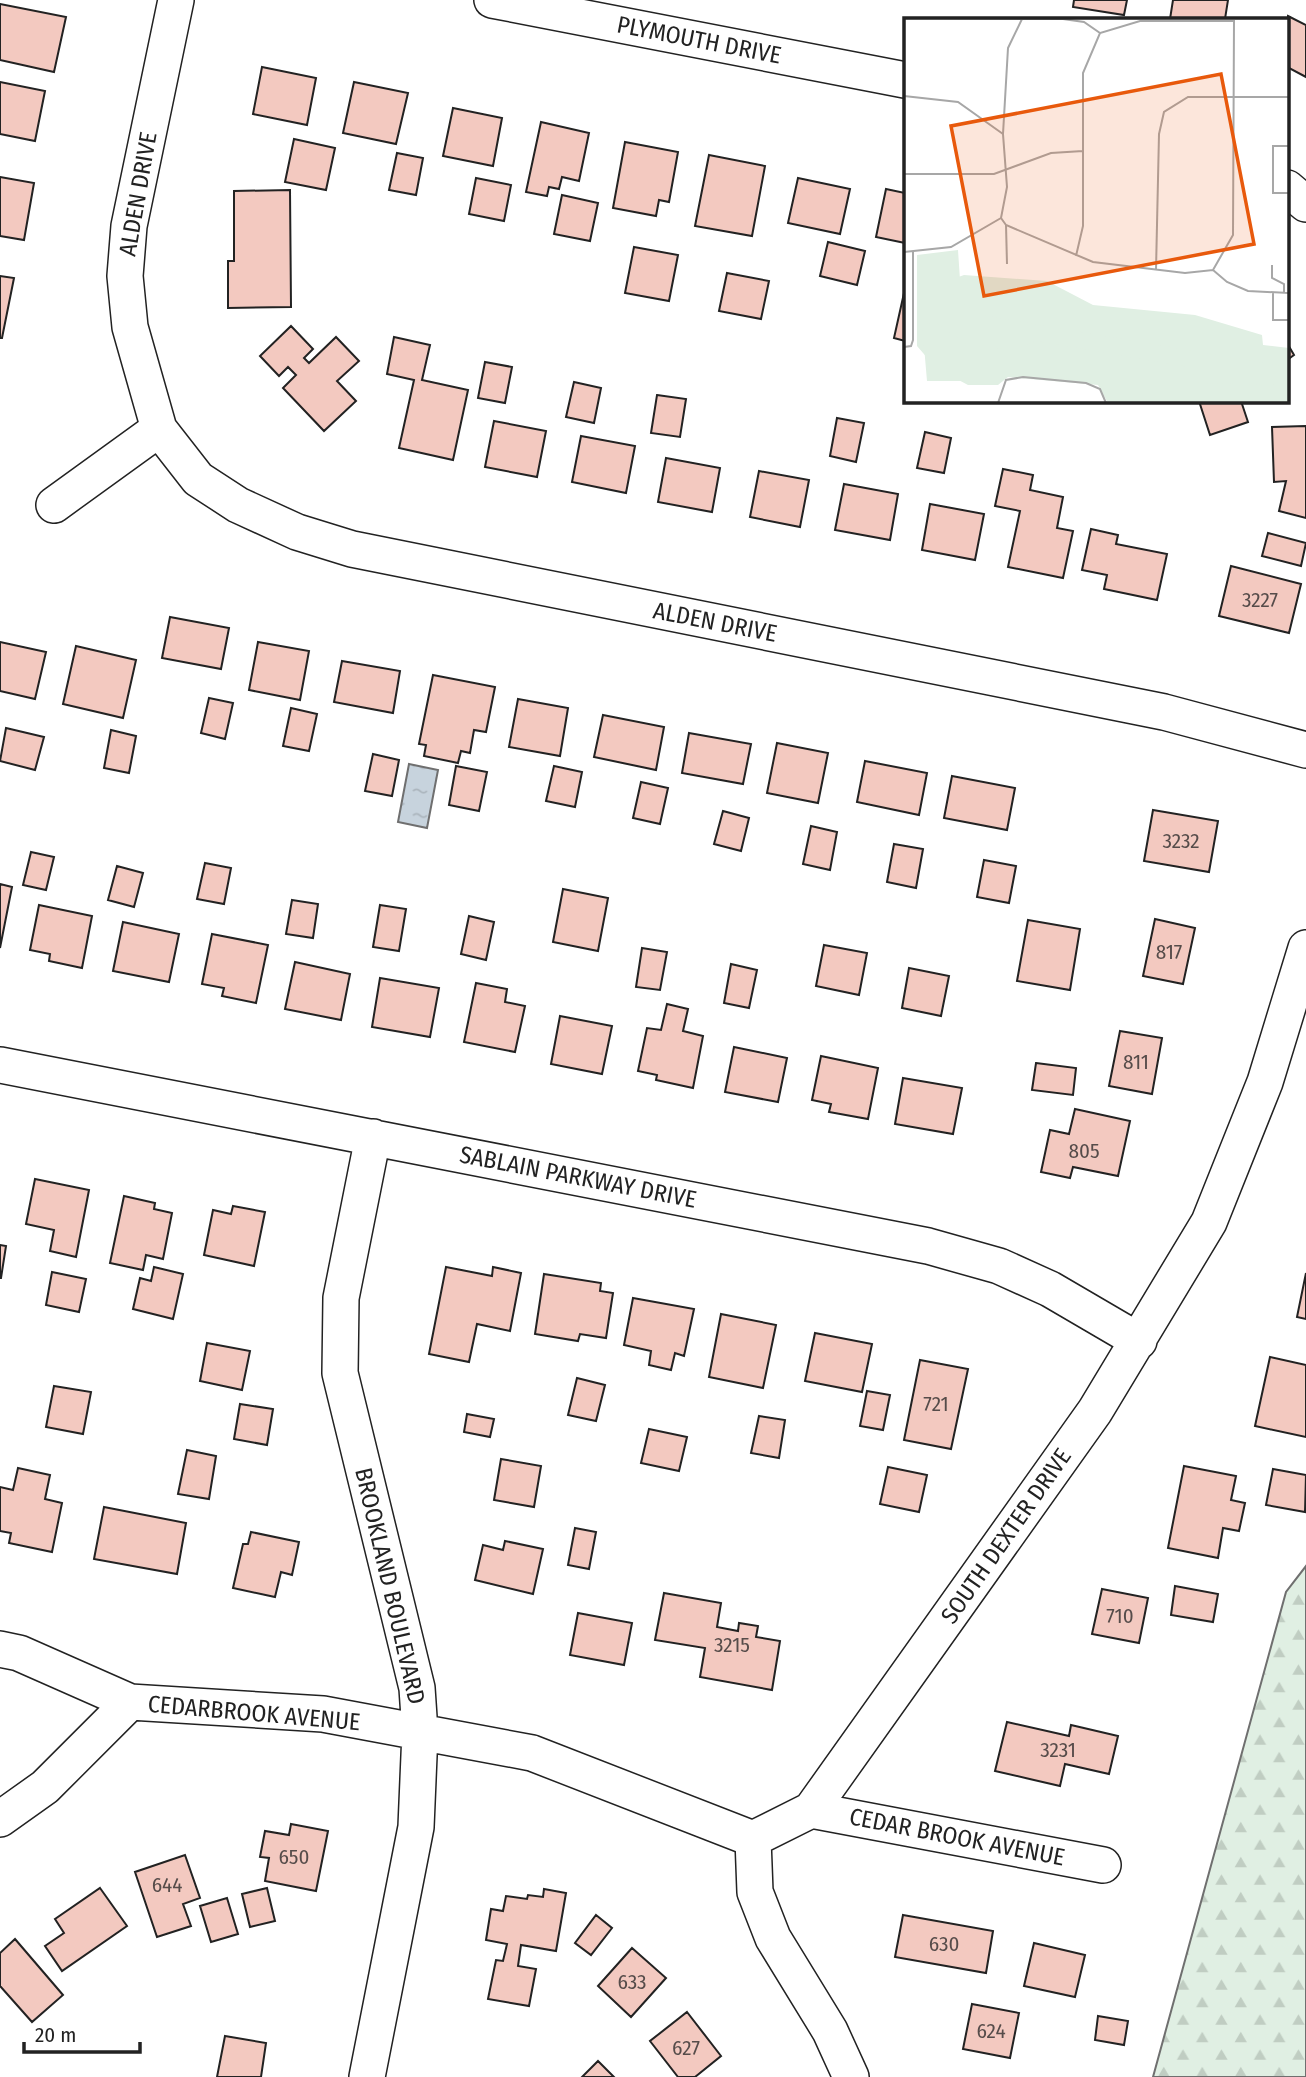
<svg xmlns="http://www.w3.org/2000/svg" width="1306" height="2077" font-family="'Fira Sans Condensed',sans-serif">
  <defs>
    <pattern id="forest-firs" width="22" height="20" patternUnits="userSpaceOnUse" patternTransform="scale(1.75)"><rect width="22" height="20" fill="#e0efe3"/><path d="M5 1l3.5 6h-7zM16 11l3.5 6h-7z" fill="#c0cdc2"/></pattern>
    <pattern id="water-ripples" width="26" height="14" patternUnits="userSpaceOnUse" patternTransform="scale(1.75)"><rect width="26" height="14" fill="#c7d3dd"/><path d="M2 4q2-2 4 0t4 0M15 11q2-2 4 0t4 0" fill="none" stroke="#abb5bd"/></pattern>
  </defs>
  <rect width="100%" height="100%" fill="#fff"/>
  <path fill="url(#forest-firs)" stroke="#6f6f6f" stroke-width="2" d="M1306,1566V2077H1153L1286,1592Z"/>
  <path fill="url(#water-ripples)" stroke="#6f6f6f" stroke-width="2" d="M409,764L438,770L427,828L398,822Z"/>
  <path fill="#f3c9c0" stroke="#222" stroke-width="2" d="M1074,0H1127L1124,15L1073,7Z
    M1173,0H1228L1225,19H1170Z
    M0,4L66,17L54,72L0,60Z
    M1288,16L1306,25V77L1287,67Z
    M262,67L316,78L307,125L253,114Z
    M0,82L45,91L35,141L0,134Z
    M354,82L408,93L396,144L343,133Z
    M453,108L502,118L493,166L443,156Z
    M541,122L589,133L579,181L562,177L559,189L549,187L547,196L526,192Z
    M294,139L335,148L326,190L285,182Z
    M625,142L678,152L669,202L659,200L656,216L613,208Z
    M397,153L423,158L416,195L389,190Z
    M709,155L765,166L752,236L695,226Z
    M0,177L34,183L24,240L0,236Z
    M476,178L511,185L504,221L469,214Z
    M798,178L850,189L840,234L788,223Z
    M886,189L905,193V243L876,237Z
    M290,190L291,307L228,308V261H234V191Z
    M562,195L598,203L590,241L554,234Z
    M828,242L865,251L857,285L820,276Z
    M634,247L678,255L669,301L625,293Z
    M727,273L769,281L761,319L719,311Z
    M0,276L14,278L2,338H0Z
    M904,293H905V341L894,338Z
    M291,326L313,349L304,358L309,363L336,337L359,361L337,381L356,401L324,431L283,388L296,375L288,367L279,376L260,356Z
    M394,337L430,345L422,380L468,390L453,460L399,448L414,380L387,374Z
    M1287,343L1294,355L1287,360Z
    M485,362L512,367L505,403L478,398Z
    M574,382L601,388L594,423L566,417Z
    M657,395L686,399L680,437L651,433Z
    M1199,401H1241L1248,422L1210,435Z
    M837,418L864,423L856,462L830,456Z
    M494,421L546,431L537,477L485,467Z
    M1306,426V518L1279,511L1286,481L1274,482L1272,427Z
    M925,432L951,438L944,473L917,468Z
    M581,436L635,446L626,493L572,482Z
    M666,458L720,468L712,512L658,502Z
    M1003,469L1033,475L1030,490L1063,497L1057,528L1073,531L1063,578L1008,567L1020,511L995,506Z
    M759,471L809,480L800,527L750,517Z
    M844,484L898,494L890,540L835,530Z
    M930,504L984,514L975,560L922,550Z
    M1091,529L1118,535L1116,544L1167,554L1157,600L1104,589L1107,575L1082,570Z
    M1268,533L1306,543L1301,566L1262,556Z
    M1231,566L1301,584L1289,633L1219,616Z
    M170,617L229,628L221,669L162,658Z
    M0,642L46,652L35,699L0,691Z
    M258,642L309,651L300,700L249,690Z
    M76,646L136,660L123,718L63,704Z
    M342,661L400,671L393,713L334,702Z
    M433,675L495,687L486,732L474,730L470,753L461,751L458,763L424,756L426,745L419,744Z
    M209,698L233,703L225,739L201,733Z
    M518,699L568,708L560,756L509,747Z
    M291,708L317,714L309,751L283,746Z
    M603,715L664,727L656,770L594,757Z
    M6,728L44,737L35,770L0,761Z
    M111,730L136,736L129,773L104,768Z
    M689,733L751,744L743,784L682,773Z
    M777,743L828,753L818,803L767,793Z
    M373,754L399,760L392,796L365,791Z
    M865,761L927,773L919,815L857,802Z
    M456,766L487,772L479,811L449,805Z
    M554,766L582,772L575,807L546,801Z
    M952,776L1015,788L1007,830L944,818Z
    M641,782L668,788L660,824L633,818Z
    M1153,810L1218,821L1209,872L1144,861Z
    M723,811L749,818L741,851L714,844Z
    M811,826L837,832L830,870L803,864Z
    M894,844L923,849L916,888L887,882Z
    M31,852L54,857L46,890L23,885Z
    M984,860L1016,866L1009,903L977,897Z
    M205,863L231,868L224,904L197,899Z
    M117,866L143,873L134,907L108,900Z
    M0,884L12,887L0,948Z
    M563,889L608,898L598,951L553,942Z
    M292,900L318,904L313,938L286,934Z
    M39,905L92,916L82,968L49,961L50,954L30,950Z
    M380,905L406,909L399,951L373,947Z
    M469,916L494,922L486,960L461,954Z
    M1155,919L1195,928L1183,984L1143,976Z
    M1028,920L1080,929L1070,990L1017,981Z
    M123,922L179,934L169,982L113,971Z
    M212,934L268,945L256,1003L222,996L224,988L202,984Z
    M824,945L867,953L859,995L816,986Z
    M642,948L667,952L660,990L636,987Z
    M295,962L350,974L341,1020L285,1009Z
    M731,964L757,970L749,1008L724,1003Z
    M909,968L949,976L941,1016L902,1008Z
    M380,978L439,988L430,1037L372,1027Z
    M476,983L507,989L505,1002L525,1006L515,1052L464,1042Z
    M667,1004L688,1009L683,1031L703,1036L693,1088L656,1080L657,1075L638,1071L647,1028L661,1030Z
    M560,1016L612,1026L602,1074L551,1064Z
    M1120,1031L1162,1038L1152,1094L1109,1086Z
    M734,1047L787,1058L778,1102L725,1092Z
    M821,1056L878,1068L868,1119L829,1112L831,1104L812,1100Z
    M1036,1063L1076,1068L1073,1095L1032,1090Z
    M903,1078L962,1088L953,1134L895,1124Z
    M1075,1109L1130,1121L1118,1176L1073,1167L1070,1178L1041,1172L1050,1130L1069,1134Z
    M35,1179L89,1190L76,1257L50,1251L54,1230L26,1224Z
    M124,1196L155,1203L154,1209L172,1213L163,1259L146,1255L143,1270L110,1263Z
    M233,1206L265,1212L254,1266L204,1255L213,1210L231,1214Z
    M0,1245L6,1246L1,1278H0Z
    M154,1267L183,1274L173,1319L133,1309L140,1278L151,1281Z
    M446,1267L492,1276L493,1267L521,1273L510,1331L477,1324L469,1362L429,1354Z
    M52,1272L86,1279L79,1312L46,1305Z
    M1306,1273V1319L1297,1317Z
    M544,1274L601,1283L600,1291L613,1293L606,1338L580,1334L578,1341L535,1334Z
    M633,1298L694,1309L684,1356L675,1353L671,1370L649,1365L651,1351L624,1345Z
    M721,1314L776,1325L763,1388L709,1377Z
    M815,1333L872,1344L862,1392L805,1381Z
    M207,1343L250,1351L242,1390L200,1381Z
    M1270,1357L1306,1365V1437L1255,1426Z
    M920,1360L968,1369L951,1449L904,1440Z
    M577,1378L605,1385L596,1421L568,1415Z
    M54,1386L91,1392L83,1434L46,1427Z
    M867,1391L890,1395L883,1430L860,1426Z
    M240,1404L273,1409L267,1445L234,1439Z
    M467,1414L494,1419L490,1437L464,1432Z
    M759,1416L785,1420L779,1458L751,1453Z
    M649,1429L687,1437L679,1471L641,1463Z
    M187,1450L216,1456L209,1499L178,1494Z
    M501,1459L541,1466L534,1507L494,1500Z
    M1184,1466L1236,1476L1231,1500L1245,1503L1239,1531L1223,1528L1218,1558L1168,1548Z
    M888,1467L927,1475L919,1512L880,1504Z
    M18,1468L50,1475L45,1499L62,1503L52,1552L9,1543L11,1533L0,1531V1487L13,1490Z
    M1273,1469L1306,1475L1305,1512L1266,1505Z
    M104,1507L186,1523L177,1574L94,1559Z
    M575,1528L596,1532L589,1569L568,1565Z
    M251,1532L299,1542L292,1575L281,1572L275,1597L233,1588L243,1544H248Z
    M505,1541L543,1549L533,1594L475,1580L483,1545L503,1550Z
    M1175,1586L1218,1594L1213,1622L1171,1615Z
    M1102,1589L1148,1598L1139,1643L1092,1634Z
    M664,1593L721,1603L717,1627L738,1631L739,1623L758,1626L756,1637L780,1641L772,1690L700,1677L705,1648L655,1640Z
    M578,1613L632,1623L624,1665L570,1655Z
    M1007,1722L1069,1736L1071,1725L1118,1736L1109,1774L1065,1764L1060,1786L995,1771Z
    M291,1824L328,1831L316,1891L265,1881L269,1858L260,1857L265,1831L289,1835Z
    M185,1855L200,1898L183,1904L191,1926L157,1937L135,1872Z
    M100,1888L127,1926L62,1971L45,1946L64,1933L55,1919Z
    M267,1888L275,1921L250,1927L242,1894Z
    M544,1889L566,1893L556,1951L521,1945L518,1966L536,1969L529,2006L488,1999L496,1960L503,1961L507,1944L486,1940L491,1909L503,1911L506,1896L527,1899L528,1895L543,1897Z
    M227,1898L238,1934L211,1942L200,1906Z
    M596,1915L612,1928L591,1955L575,1943Z
    M903,1915L993,1931L986,1973L895,1957Z
    M15,1939L63,1995L32,2022L0,1986V1953Z
    M1034,1943L1085,1955L1075,1997L1024,1986Z
    M632,1948L666,1978L631,2017L598,1986Z
    M972,2004L1019,2013L1010,2058L963,2049Z
    M687,2012L721,2056L695,2077H678L650,2041Z
    M1098,2016L1128,2021L1124,2045L1095,2040Z
    M225,2036L266,2043L261,2077H217Z
    M598,2061L614,2077H582Z"/>
  <g fill="none" stroke-linecap="round" stroke-linejoin="round">
    <defs>
      <path id="minor" d="M176,0L129,226L125,276L130,327L159,429L198,479L238,505L297,532L352,549L1164,712L1306,750
        M492,0L905,80
        M1287,188L1306,204
        M54,505L159,429
        M0,1065L928,1246L999,1266L1050,1289L1139,1341
        M0,1649L19,1653L130,1702L323,1714L532,1753L753,1839
        M811,1810L1103,1865
        M0,1819L45,1787L130,1702
        M753,1839L811,1810L1095,1411L1209,1222L1265,1082L1306,948
        M753,1839L755,1892L773,1938L830,2031L851,2077
        M367,2077L416,1827L420,1732L417,1688L340,1373L341,1298L373,1137"/>
    </defs>
    <use href="#minor" stroke="#222" stroke-width="38"/>
    <use href="#minor" stroke="#fff" stroke-width="35"/>
  </g>
  <g text-anchor="middle" dominant-baseline="central" stroke-width="5" stroke-linejoin="round" paint-order="stroke">
    <g font-size="21" fill="#564c4a">
      <text x="1260" y="600">3227</text>
      <text x="1181" y="841">3232</text>
      <text x="1169" y="952">817</text>
      <text x="1136" y="1062">811</text>
      <text x="1084" y="1151">805</text>
      <text x="936" y="1404">721</text>
      <text x="1120" y="1616">710</text>
      <text x="732" y="1645">3215</text>
      <text x="1058" y="1750">3231</text>
      <text x="294" y="1857">650</text>
      <text x="167" y="1885">644</text>
      <text x="944" y="1944">630</text>
      <text x="632" y="1982">633</text>
      <text x="991" y="2031">624</text>
      <text x="686" y="2048">627</text>
    </g>
    <g font-size="24" fill="#222" stroke="#fff">
      <text transform="translate(699 40) rotate(11)">PLYMOUTH DRIVE</text>
      <text transform="translate(138 194) rotate(-80)">ALDEN DRIVE</text>
      <text transform="translate(715 622) rotate(11)">ALDEN DRIVE</text>
      <text transform="translate(578 1177) rotate(11)">SABLAIN PARKWAY DRIVE</text>
      <text transform="translate(1006 1536) rotate(-55)">SOUTH DEXTER DRIVE</text>
      <text transform="translate(390 1586) rotate(77)">BROOKLAND BOULEVARD</text>
      <text transform="translate(254 1713) rotate(5)">CEDARBROOK AVENUE</text>
      <text transform="translate(957 1837) rotate(11)">CEDAR BROOK AVENUE</text>
    </g>
  </g>
  <g transform="translate(904 18)">
    <rect width="385" height="385" fill="#fff"/>
    <path d="M54,232L56,262L385,335V385H204L194,367L104,359L94,367H64L32,350L13,328V237Z" fill="#e0efe3"/>
    <path d="M60,257L143,263L189,287L291,297L358,317L359,327L385,330V349L77,297L57,285L46,272V262ZM18,305L34,306L65,328L109,332L132,323L285,349L295,365L385,367V385H208V377L195,363L103,356L91,363H23Z" fill="#e0efe3"/>
    <path fill="none" stroke="#a7a7a7" stroke-width="2" d="M30,0L159,1L180,4L196,15M0,78L54,84L99,116M385,128H369V175H385M0,156H90L147,135L179,133M97,200L102,207L189,244L281,255L309,252L323,264L344,273L385,275M97,200L103,169L99,116L104,30L118,1M102,207L103,246M0,234L47,229L97,200M172,238L179,208V55L196,15L236,3H330M368,247V260L380,266V275M252,252L255,116L260,94L284,79H385M309,252L329,217L330,2M369,275V302H385M0,329L7,328L9,322V234M94,385L102,362L119,359L182,365L196,371L202,385"/>
    <path fill="#e8590c" fill-opacity="0.15" stroke="#e8590c" stroke-width="3.5" d="M317,56L350,226L80,278L47,108Z"/>
    <rect width="385" height="385" fill="none" stroke="#222" stroke-width="3.5"/>
  </g>
  <path d="M24 2042v10h116v-10" fill="none" stroke="#222222" stroke-width="3.5"/>
  <text x="35" y="2042" font-size="21" fill="#222222" stroke="#ffffff" stroke-width="5" paint-order="stroke">20 m</text>
</svg>
